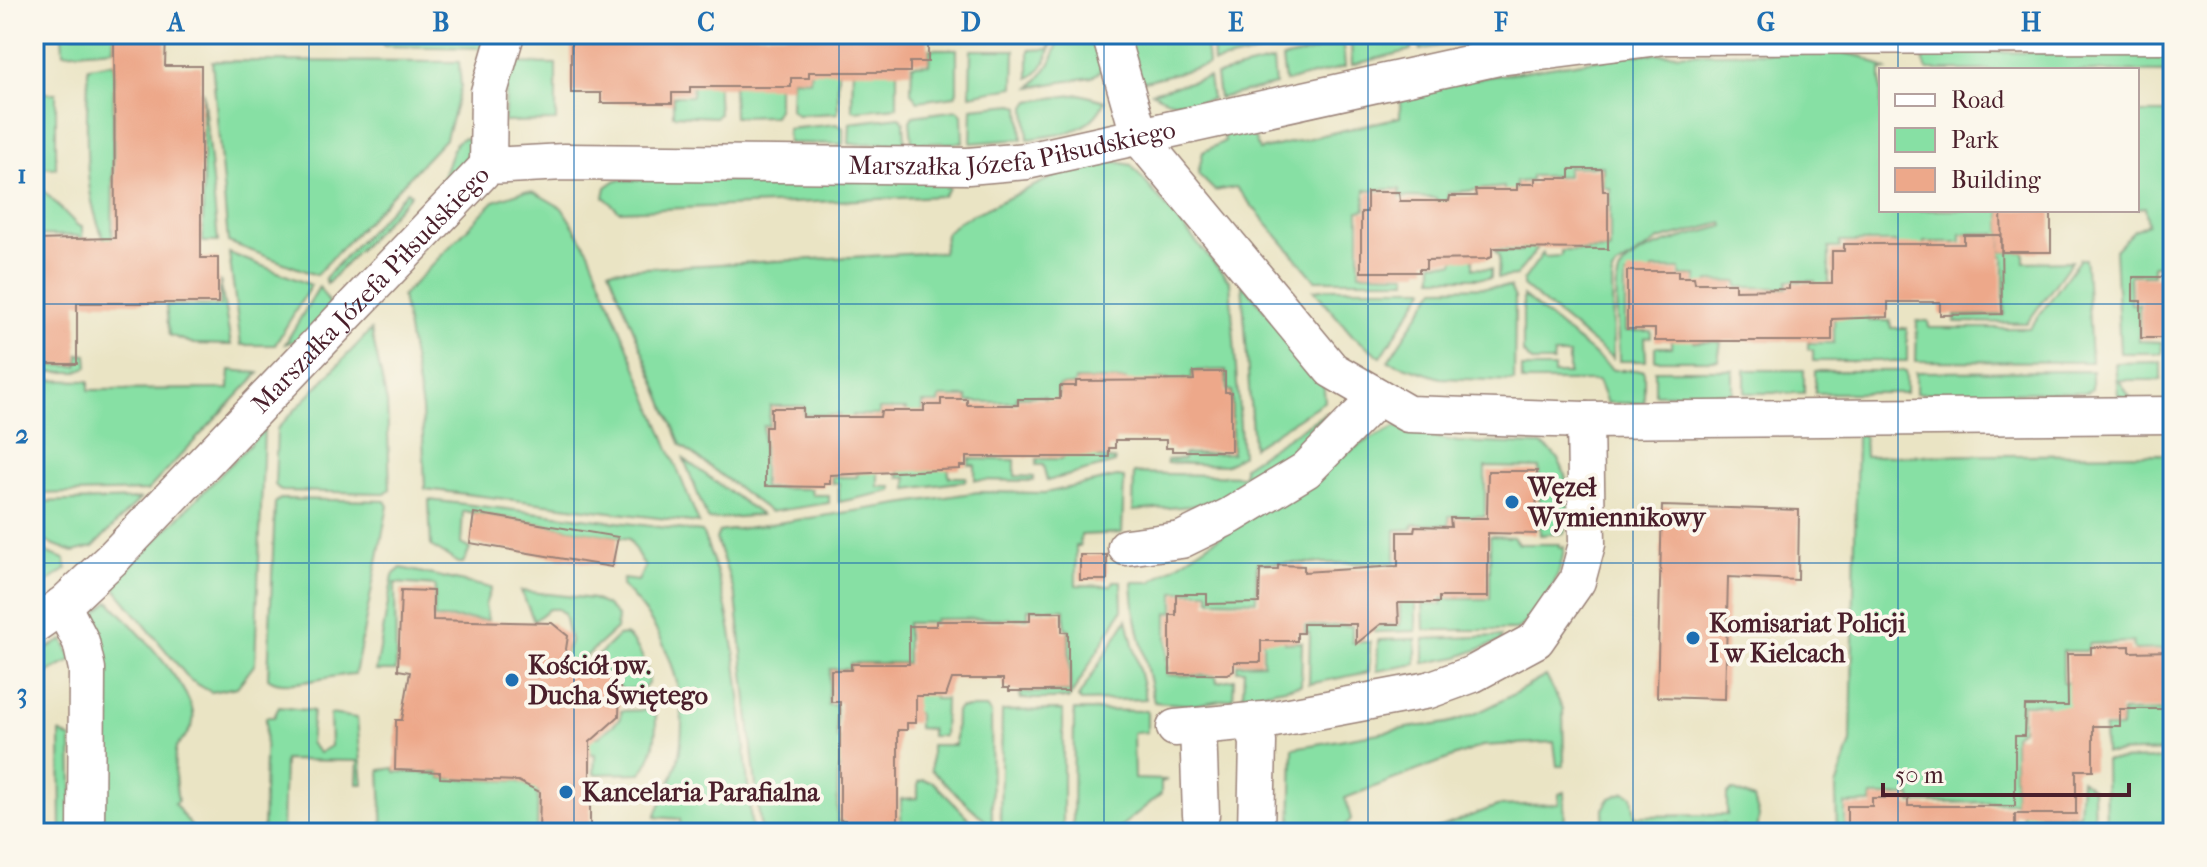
<svg xmlns="http://www.w3.org/2000/svg" width="2207" height="867" font-family="'IM FELL French Canon',serif">
  <rect width="100%" height="100%" fill="#fbf7ec"/>
  <filter id="ink" filterUnits="userSpaceOnUse"><feTurbulence type="fractalNoise" baseFrequency=".0125" numOctaves="2"/><feDisplacementMap in="SourceGraphic" scale="16" xChannelSelector="R" yChannelSelector="G"/><feConvolveMatrix kernelMatrix="1 2 1 2 8 2 1 2 1" color-interpolation-filters="sRGB"/></filter>
  <filter id="wash" filterUnits="userSpaceOnUse"><feTurbulence type="fractalNoise" baseFrequency=".006" numOctaves="4" result="noise"/><feDisplacementMap in="SourceGraphic" scale="32" xChannelSelector="R" yChannelSelector="G"/><feGaussianBlur stdDeviation="1.8" result="paint"/><feColorMatrix in="noise" values="0 0 0 0 0 0 0 0 0 0 0 0 0 0 0 0 0 1.4 0 .05"/><feComposite in="paint" operator="in"/></filter>
  <g filter="url(#wash)">
    <rect width="100%" height="100%" fill="#eae4c4"/>
    <path fill="#87e0a4" stroke="#688068" stroke-width="2" d="M62,34H114L113,49L63,53Z
      M170,34H358L351,41L170,37Z
      M376,34H488L483,48L384,46Z
      M1049,34H1053C1051,50 1045,71 1029,78V50L1049,49Z
      M1059,34H1098L1106,67L1092,77L1031,87C1045,73 1056,59 1059,34Z
      M1123,34H1205L1208,65L1141,82Z
      M1212,34H1273L1274,49L1213,63Z
      M1381,34H1411V50L1352,65L1351,43Z
      M1420,34H1495L1420,50Z
      M1343,44L1345,67L1285,82L1282,59Z
      M930,49H957V91L955,96L918,101L911,93L912,65L929,64Z
      M971,50H1015L1014,87L970,95Z
      M1840,52L1864,57L1886,70H1881V210H2001L2002,252H2024V262L2072,261L2027,323L1955,322V316L2004,315V256L1997,255L1996,233L1961,234V242H1924V248H1896L1895,242H1840V248H1829V288L1815,287V281H1787V288L1738,287L1737,282L1709,281L1708,287H1696L1697,276H1680V269H1652V275L1625,276V331H1651V337L1645,338L1646,361H1619C1619,341 1613,290 1619,274C1628,247 1699,234 1724,226L1723,223L1659,240L1616,268L1612,273L1613,359L1523,286V281L1543,253L1544,257L1561,256V251L1610,250V188H1603V166L1567,167V176H1531V181L1516,182V194H1504V187L1448,193V203H1437L1436,198L1400,197V189L1365,190V210L1359,211V273L1407,274V280H1315L1236,187L1215,191L1198,174L1203,152L1225,141L1223,133L1247,128L1254,136L1259,150L1400,117V98L1412,89L1632,54Z
      M1930,52L2173,53V72L1927,70L1923,59Z
      M212,61L459,62L461,87L446,138L316,275L228,242Z
      M1273,61L1275,85L1219,98L1216,75Z
      M114,63L112,254C78,198 88,130 88,67Z
      M508,63L556,64V121L504,122Z
      M811,64L838,65V113L797,115L791,110L792,79L810,80Z
      M853,65H897V107L855,111L852,109Z
      M1209,77L1212,99C1191,105 1170,104 1152,92Z
      M693,79H717L719,114L716,117L673,115V96H692Z
      M733,80H778V109L774,116L734,117Z
      M203,91L218,242H203Z
      M34,93H56V168L34,167Z
      M1080,94L1105,101C1091,133 1059,135 1028,139L1026,107L1030,101Z
      M1014,104L1020,107L1022,139L971,143L972,108Z
      M958,110L962,115L963,143H912L910,121L913,116Z
      M2137,113H2173V265H2153V275H2130L2131,304H2139V341L2161,342L2162,353H2120L2115,250L2134,230L2148,224L2145,207L2137,208Z
      M900,117L904,122L905,143L849,144L850,123Z
      M837,124L843,128V144L788,143L787,129Z
      M463,138L471,139C467,160 460,172 446,188L441,181L456,142Z
      M1107,160L1131,165L1230,282L1242,455L1226,465L1167,463V460L1183,459V454L1232,453V391L1227,390L1226,370L1192,371V379H1157V386L1126,385V380H1075L1074,385L1059,386L1057,402H1045V396L1016,397V402H968L967,397H940L939,403H923L922,415H907L906,409H879V415H853V421H839V415H804V406H770L769,426H763V488L811,489L812,495H829V503L770,512L681,445L609,270L943,252L946,233L959,221L1068,170Z
      M616,180H945L949,188L943,196L619,211L604,197L606,187Z
      M34,181L78,226H82L83,254H78V236L34,235Z
      M407,191L411,194L327,284L325,278Z
      M524,191L534,192L562,208L589,251L699,523L425,489L422,409L402,296L494,201Z
      M1522,239L1540,245L1516,276L1498,278L1499,257L1495,250L1521,251Z
      M1454,251H1473V268L1491,269V278H1433V262L1454,263Z
      M229,253L311,285L275,345H241Z
      M2080,259H2085L2086,265L2091,362L1916,361L1917,321H1928L1929,328H2030Z
      M220,280L231,345L194,344L169,335L166,305L220,306Z
      M1242,283L1323,380L1325,401L1253,447Z
      M319,287L333,309L308,336L285,344Z
      M1510,287L1515,298L1514,381L1440,378L1388,361L1436,288Z
      M1331,288H1424L1425,289L1381,357L1353,336L1314,290Z
      M1523,296L1613,370H1644V403H1607L1598,381H1522V368H1554V374H1569V355H1554L1553,362H1532L1523,353Z
      M1834,306H1868L1869,321H1890L1891,328H1907V361H1813V350L1808,349V343H1834Z
      M371,330L387,403L390,489L385,493L281,491L275,485L277,429Z
      M1671,330H1693L1694,342H1721L1718,360H1655V347H1671Z
      M79,354L87,355L88,367L77,372H34V365L78,366Z
      M2161,362V380H2119L2133,402L2118,395L2115,363Z
      M230,370L259,373L147,491L34,494V380L89,381V390L229,389Z
      M1655,370H1733V393L1655,394Z
      M1745,370H1804V393H1745Z
      M1815,371H1906V393H1815Z
      M2092,371V389L2087,392L1916,393V372Z
      M1324,414L1309,451L1233,497L1191,506L1133,511L1134,473L1244,476V466Z
      M1397,426L1408,432L1458,442L1541,445C1572,459 1571,505 1564,533L1540,535L1539,468L1485,467V516H1449V525L1413,524L1412,529L1395,530V563H1257L1256,601L1210,600L1209,592H1174V612L1167,613V675L1216,676L1217,682L1234,679L1233,698L1194,705L1154,702L1134,609L1132,582H1151L1364,442Z
      M264,430L255,664L237,687L211,692L190,680L116,590L117,580Z
      M1857,435H1864L1865,456L2173,454V649L2134,650L2133,642L2089,644L2087,651H2063V682H2073V713H2048L2047,704H2022V729L2014,735L2015,802L1911,803V796H1872L1871,803L1845,804V833H1837L1836,787L1851,742Z
      M1064,443H1097L1098,458L1115,460V463L1047,481L1043,465H1036L1037,459H1063Z
      M684,459L761,515L708,520Z
      M969,459L1015,460V476L1034,477L1033,481L975,480V465H969Z
      M948,460L949,477H966L965,481L907,489V477H899V471Z
      M858,471H878V487H892V491L839,502V483H832V477H857Z
      M1117,477L1124,478L1122,533L1081,535L1080,546H1076V585L1111,586L1113,581H1121L1122,610L1069,699H1021L1020,693L1070,692L1069,629L1065,628V609H1028V618L935,619L934,623H907V663H850V669H830L828,705H836L837,739L844,740L843,767L838,769L837,821L843,822V833H761L736,597L716,539L719,532L978,492L1045,493Z
      M140,499L93,547L73,552L34,537V502Z
      M280,499L385,501L388,506L355,674C331,674 284,692 268,678L275,503Z
      M429,500L702,532C742,625 742,733 752,833H680V819L655,817C662,798 673,781 678,760C692,697 667,630 622,586L623,579L638,581L645,567L629,539L463,511L461,544L470,549L463,563H459L431,546Z
      M1490,536L1513,537L1518,544H1559V547H1564C1561,580 1542,610 1517,630H1424L1423,603L1442,605V599H1490Z
      M34,548L64,559L67,569L34,591Z
      M401,568L491,588L485,605L488,620L434,618L435,586L395,583L396,671H376L393,575Z
      M1400,587L1416,593V631L1374,632V626L1400,625Z
      M521,591L593,599L606,605L617,616L616,629L574,667L559,668L570,641L564,614L558,609H549L534,621Z
      M109,601C129,622 200,694 193,722C190,734 182,739 177,746C172,753 176,791 178,801L174,803L196,833H99L89,618Z
      M1127,619L1146,699L1081,701L1078,698Z
      M1263,626H1284L1285,643L1302,642L1301,685L1243,696L1244,670H1237V664L1263,663Z
      M1305,626H1352V642H1370L1369,672L1309,684L1310,633H1305Z
      M625,635C638,642 648,667 649,682L644,688L623,690L600,669H584L618,636Z
      M1501,636V641L1458,657L1424,663V639Z
      M1416,639V664L1377,671L1378,640Z
      M63,640L73,660L40,676L34,666V655Z
      M1546,676L1563,709L1564,766H1557L1554,742L1482,746L1345,798L1351,819L1339,833H1291L1293,748L1419,726C1466,727 1506,697 1546,676Z
      M912,681H934V699H945L944,736H931V729L918,728V713L912,712Z
      M279,707L313,711L310,743L319,753L331,746L330,714L357,718L363,784H357L358,761L284,760L282,833H263L266,717H274Z
      M960,708H986L991,713L992,827L931,770V745H955L956,711Z
      M648,710L656,716C656,737 655,755 641,773L594,774L595,754L582,753L584,737H599L621,718V711Z
      M1063,710V832L1005,833L1000,828L1002,711Z
      M1074,710L1147,711V732L1133,733L1134,779L1167,780L1161,782V794L1114,832H1073Z
      M2173,711V751L2105,753L2104,728H2121L2122,712Z
      M60,732L71,739L73,833H61Z
      M2173,759V817L2145,833H2106L2105,760Z
      M394,768L395,772L440,773V778L453,779L457,773V779L517,781L529,786L538,783L537,833H383L380,770Z
      M2081,779L2093,789L2094,833H2022V808H2040V815H2079Z
      M923,780L933,782L983,833L901,832V799L918,798V782Z
      M1732,790L1754,799L1759,816L1757,833H1725L1724,824L1635,826V833H1604L1603,809L1610,798L1625,792L1632,796L1635,816L1727,815V795Z
      M1564,792L1565,833H1425L1497,806L1559,804V794Z"/>
    <g id="blocks">
      <path fill="#eda88a" d="M114,34H166L165,66H201V258H218V303H77V364H34V240L115,238Z
        M689,34H928V62H910V72H809V78H791V87H690V93H672V103H601V93H571V37L689,38Z
        M1570,169H1602L1603,191H1608V249L1492,248V257L1486,259L1426,260V269H1419V272H1361V212H1367V192H1399L1400,201H1449L1450,196H1476L1475,190H1517V184H1535V178H1570Z
        M2001,210H2051V252H2002Z
        M1964,235H2001L2002,314L1940,315V302H1888V317L1832,319V341H1655V329H1627V271H1678V277H1694L1695,283H1735V290L1789,289V283H1832V251H1844V244H1964Z
        M2133,277H2173V338H2141V301H2133Z
        M1193,372H1225V392H1231V451H1172V448H1166V440H1115V448H1109V457H966V466H960V469L830,475V484H824V487L765,486V427H771V408H803V417H880L881,411H924V405H941V399H967V405H1018V399H1060V386H1076V381L1194,380Z
        M1488,471H1537L1536,534L1488,533V597H1439V603H1398L1399,624H1381L1356,644V624H1303V633H1297V641H1261V662H1234V671L1228,674H1170V615H1176V594H1207V604L1259,603L1260,570H1278V565L1304,566V572L1398,566V532H1414L1415,526L1451,527L1450,518H1487Z
        M1662,506L1799,510L1798,580L1728,577L1725,699L1657,697Z
        M474,513L618,537L612,567L470,543Z
        M1080,555H1107V580H1080Z
        M401,590L433,591V620L552,623L568,636L563,669L600,670L620,688L619,716L590,742V833H539L540,792L518,781L440,778V772L395,770L396,720H402L410,672L398,670Z
        M1030,612H1062V632H1068V691H1009V688H1003V679H952L946,696H916V723H907V730H898V833H845V820H840V702H831V670H851V664H909V626H936V621H1030Z
        M2130,646V652L2173,651V709H2120V726H2093V770H2076V814H2015V833H1847V806H1872V798H1908V806H2015V736H2024L2025,706H2068L2067,654H2091V647Z"/>
    </g>
  </g>
  <g filter="url(#ink)">
    <use href="#blocks" fill-opacity="0" stroke="#9a8278" stroke-width="2"/>
    <g fill="none" stroke-linecap="round" stroke-linejoin="round">
      <defs>
        <g id="minor">
          <path d="M1110,34L1140,138L1332,370L1408,414L1585,420L2173,415"/>
          <path d="M488,166L489,92L506,34"/>
          <path d="M1126,547L1181,540L1230,516L1306,470L1378,397"/>
          <path d="M62,605L81,642L87,669L86,833"/>
          <path id="s1" d="M34,625L64,604L112,559L488,166L564,162L968,166L1027,161L1499,57L1666,36L2173,35"/>
          <path d="M1251,721L1258,742L1256,830"/>
          <path d="M1198,726L1201,815"/>
          <path d="M1175,728L1274,719L1429,690L1473,674L1536,640L1577,581L1587,544L1585,420"/>
        </g>
      </defs>
      <use href="#minor" stroke="#9a8278" stroke-width="39"/>
      <use href="#minor" stroke="#fff" stroke-width="36"/>
    </g>
  </g>
  <path fill="none" stroke="#1f6fb2" stroke-width="2" stroke-opacity="0.55" d="M309,34V833M574,34V833M839,34V833M1104,34V833M1368,34V833M1633,34V833M1898,34V70M1898,210V833M34,304H2173M34,563H2173"/>
  <g fill="#1f6fb2" stroke="#fbf7ec" stroke-width="3">
    <circle cx="1512" cy="502" r="8"/>
    <circle cx="1693" cy="638" r="8"/>
    <circle cx="512" cy="680" r="8"/>
    <circle cx="566" cy="792" r="8"/>
  </g>
  <g text-anchor="middle" dominant-baseline="central" stroke-width="8" stroke-linejoin="round" paint-order="stroke">
    <g font-size="26" fill="#4a1f2b" stroke="#fbf7ec">
      <text stroke="none"><textPath href="#s1" startOffset="1172">Marszałka Józefa Piłsudskiego</textPath></text>
      <text stroke="none"><textPath href="#s1" startOffset="476">Marszałka Józefa Piłsudskiego</textPath></text>
    </g>
    <g font-size="26" font-weight="bold" fill="#4a1f2b" stroke="#fbf7ec" text-anchor="start">
      <text x="1528" y="487">Węzeł<tspan x="1528" dy="30">Wymiennikowy</tspan></text>
      <text x="1709" y="623">Komisariat Policji<tspan x="1709" dy="30">I w Kielcach</tspan></text>
      <text x="528" y="665">Kościół pw.<tspan x="528" dy="30">Ducha Świętego</tspan></text>
      <text x="582" y="792">Kancelaria Parafialna</text>
    </g>
  </g>
  <rect width="2207" height="867" fill="none" stroke="#fbf7ec" stroke-width="88"/>
  <rect x="1879" y="68" width="260" height="144" fill="#fbf7ec" stroke="#b4a19f" stroke-width="2"/>
  <rect x="1895" y="94" width="40" height="12" fill="#ffffff" stroke="#b4a19f" stroke-width="2"/>
  <text x="1951" y="108" font-size="24" fill="#4a1f2b">Road</text>
  <rect x="1895" y="128" width="40" height="24" fill="#87e0a4" stroke="#b4a19f" stroke-width="2"/>
  <text x="1951" y="148" font-size="24" fill="#4a1f2b">Park</text>
  <rect x="1895" y="168" width="40" height="24" fill="#eda88a" stroke="#b4a19f" stroke-width="2"/>
  <text x="1951" y="188" font-size="24" fill="#4a1f2b">Building</text>
  <path d="M1883 783v12h246v-12" fill="none" stroke="#4a1f2b" stroke-width="4"/>
  <text x="1895" y="783" font-size="24" fill="#4a1f2b" stroke="#fbf7ec" stroke-width="6" paint-order="stroke">50 m</text>
  <rect x="44" y="44" width="2119" height="779" fill="none" stroke="#1f6fb2" stroke-width="3"/>
  <g font-size="26" text-anchor="middle" font-weight="bold" fill="#1f6fb2">
    <text x="176" y="31">A</text>
    <text x="441" y="31">B</text>
    <text x="706" y="31">C</text>
    <text x="971" y="31">D</text>
    <text x="1236" y="31">E</text>
    <text x="1501" y="31">F</text>
    <text x="1766" y="31">G</text>
    <text x="2031" y="31">H</text>
    <text x="22" y="183">1</text>
    <text x="22" y="443">2</text>
    <text x="22" y="702">3</text>
  </g>
</svg>
